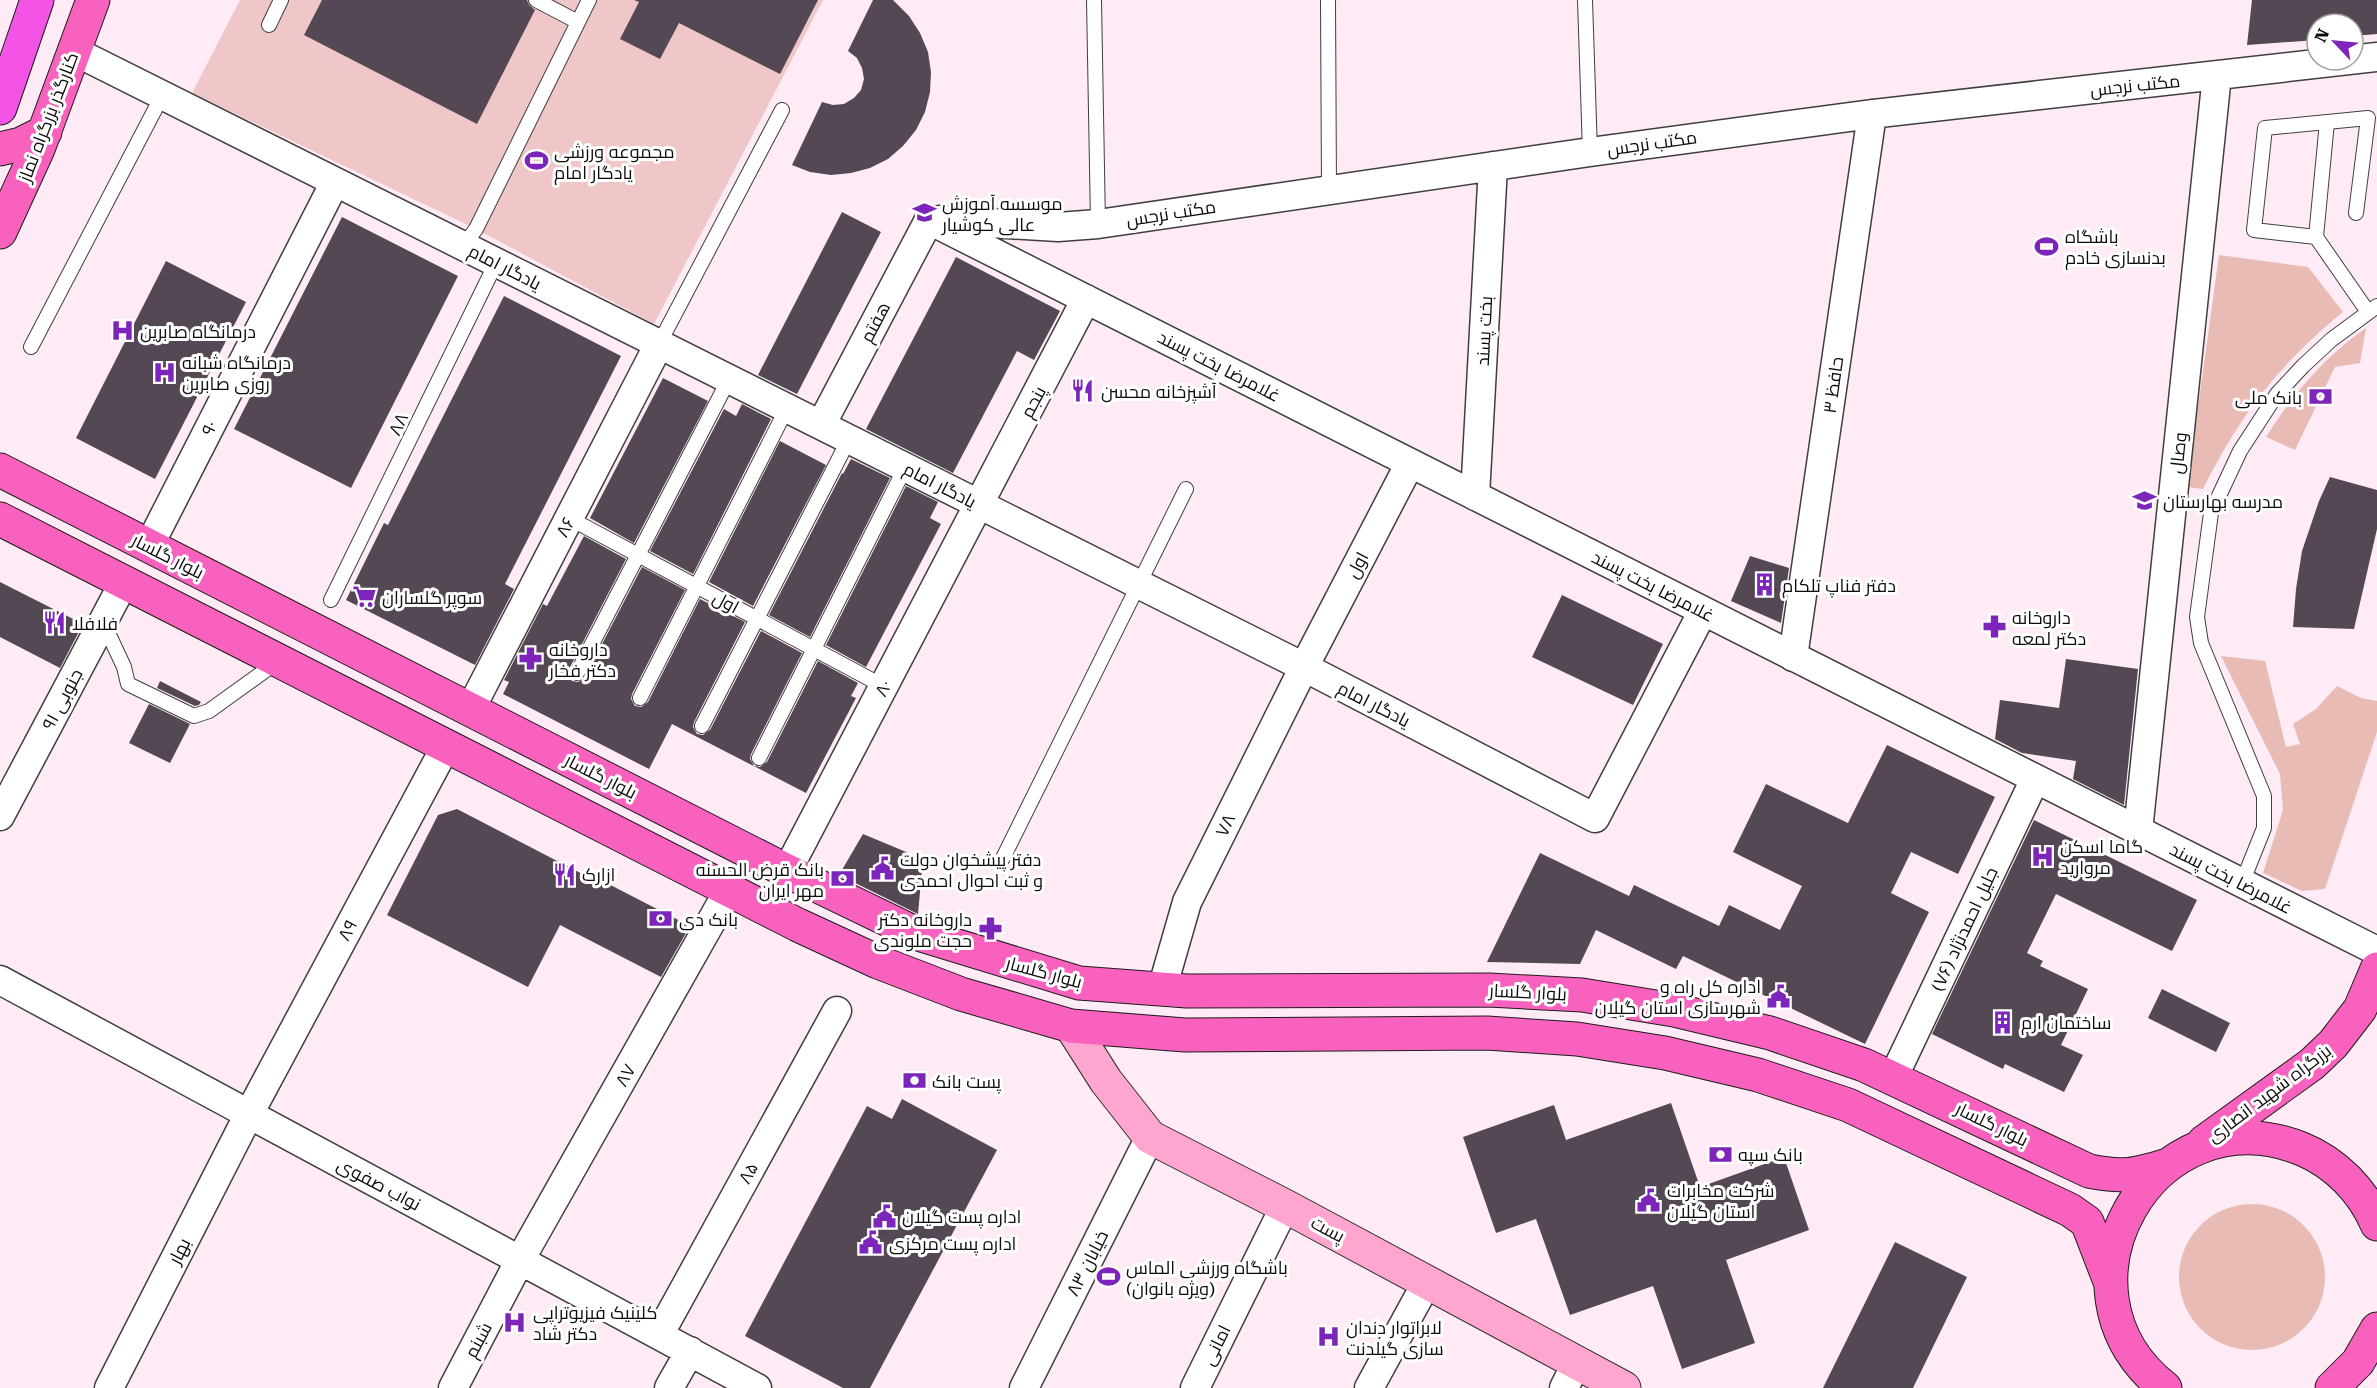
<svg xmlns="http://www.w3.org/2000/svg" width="2377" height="1388" font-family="'Roboto Serif',Cairo,serif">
  <rect width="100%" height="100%" fill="#ffebf6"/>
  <path fill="#e8bbb5" d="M2219,255L2308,267L2343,312C2278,365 2240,415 2203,489L2187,487Z
    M2366,328L2360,363L2335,367L2295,450L2266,437C2293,394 2324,357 2366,328Z
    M2221,656L2265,661L2286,747L2300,744L2293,724L2316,709L2337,686L2361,698L2377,701V732L2325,889L2302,891L2263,873L2283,810L2280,774Z
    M2179 1277a73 73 0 1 1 146 0a73 73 0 1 1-146 0Z"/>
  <path fill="#f0c7c8" d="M240,0H823L654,324L476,229L192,93Z"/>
  <path fill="#544854" d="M322,0H527L529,5L535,10L477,124L304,35Z
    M634,0H818L780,74L679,23L660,59L620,39L639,2Z
    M873,0H893L909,16L920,33L928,52L931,72L930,92L925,112L916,130L903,146L888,159L870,168L851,173L831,175L810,172L792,165L822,102L833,105L844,104L854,98L861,90L864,79L862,68L857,58L848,51Z
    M2252,0H2377V34L2353,36V24H2317V40L2247,45Z
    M842,212L881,232L797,394L758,375Z
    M342,217L458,276L351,488L234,429Z
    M956,257L1060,311L1034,360L1017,351L953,473L866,429Z
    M166,261L246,302L155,479L76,438Z
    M504,296L621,356L505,584L514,589L475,665L346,600L384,523L388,525Z
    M663,378L708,401L634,543L590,518Z
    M742,404L771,419L693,574L650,551L724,409L736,416Z
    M780,441L826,465L753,606L709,582Z
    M851,459L890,478L810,637L769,615L842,473L843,474Z
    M2330,477L2377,490V529L2354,629L2293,627L2296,589L2302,551L2319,501Z
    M906,486L938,502L930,518L941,524L866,667L826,645Z
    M584,536L626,559L569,669L568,674L572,681L578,682L585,677L642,567L685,590L632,694L631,699L635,706L641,707L648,702L700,599L745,622L694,722L693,727L697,734L703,735L710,730L761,631L802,653L751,754L750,759L754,766L760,767L767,762L818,661L858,683L851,696L856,698L806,793L672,724L649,769L503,694L509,682L504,680L543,604L547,606Z
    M1750,556L1789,568L1781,623L1731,601Z
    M0,582L83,624L60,668L0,637Z
    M1562,595L1663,644L1633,705L1532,657Z
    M2066,659L2138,669L2124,805L2073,779L2076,761L2022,753L1995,739L2000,700L2059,708Z
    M160,681L201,702L199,705L195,706L157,688Z
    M149,704L190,724L170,763L129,743Z
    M1887,745L1995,797L1958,874L1911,852L1891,893L1929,912L1865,1044L1683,956L1676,969L1596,930L1580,964L1487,962L1540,853L1629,896L1634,885L1719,926L1729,905L1780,930L1802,886L1733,852L1766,784L1848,823Z
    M457,809L592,879L593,876L690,926L661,977L560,925L528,987L387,915L438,815Z
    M2034,820L2197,900L2172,951L2056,894L2027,953L2043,961L2040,966L2088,989L2061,1045L2083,1055L2064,1092L2005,1064L2003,1069L1932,1034Z
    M863,834L923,859L918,914L839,875Z
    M2162,989L2230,1023L2216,1052L2148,1018Z
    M902,1099L997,1150L870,1388H843L745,1336L867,1106L892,1119Z
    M1671,1103L1700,1187L1784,1157L1809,1230L1726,1260L1755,1343L1682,1369L1653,1286L1570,1315L1536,1219L1496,1233L1463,1137L1554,1105L1566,1140Z
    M1895,1242L1967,1277L1913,1388H1823Z"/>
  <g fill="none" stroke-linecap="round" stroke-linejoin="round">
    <defs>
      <path id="lane" d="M536,0L578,22
        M1094,0L1098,224
        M1328,0L1329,189
        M1585,0L1590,152
        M269,25L281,0
        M2327,122L2316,237L2254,230L2265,128L2368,118L2356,213
        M2316,237L2368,312
        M463,246L476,229L589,0
        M659,344L782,110
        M31,347L162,96
        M569,518L883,686
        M331,600L496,263
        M103,622L124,667L128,684L194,716L209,711L277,662
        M577,673L729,379
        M640,698L787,408
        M702,726L849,439
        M759,758L905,468
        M1003,858L1186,489
        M2242,883L2264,828V796L2201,643L2197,617L2211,513L2240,451L2277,394L2303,366L2331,340L2377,306"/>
      <path id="street" d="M74,51L1304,667L1595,818L1703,611
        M929,220L2377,951
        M940,220L1058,227L1098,224L1590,152L1872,114L2377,57
        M821,425L929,220
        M1475,496L1493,166
        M149,546L335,182
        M1793,657L1872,114
        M470,710L659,344
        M0,816L124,582
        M2138,831L2217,75
        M787,871L1086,299
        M0,980L757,1388
        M1162,989L1187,902L1304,667L1410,463
        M1893,1078L2035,779
        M659,1335L837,1011
        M109,1388L249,1114L446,746
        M453,1388L520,1260L729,890
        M669,1388L690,1351
        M1024,1388L1150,1137
        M1195,1388L1285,1206
        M1369,1388L1427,1282
        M1564,1388L1577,1362"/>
      <path id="secondary" d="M1071,1026L1106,1081L1150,1137L1285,1206L1624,1388"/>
      <path id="primary" d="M0,149L21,144L45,132
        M0,232L38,149L93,0
        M0,470L787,871L915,933L1079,983L1187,991L1489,990L1582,995L1674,1010L1770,1033L1864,1065L2089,1171C2123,1178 2135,1175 2168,1165
        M0,519L798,925L878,962L961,994L1071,1026L1185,1035L1487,1033L1577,1039L1665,1053L1758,1075L1848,1105L2070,1210L2087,1222L2111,1284
        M2204,1142L2312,1064L2333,1044L2360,1009L2377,969
        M2165,1388C2039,1289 2153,1089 2302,1149C2336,1163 2363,1191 2377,1224
        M2332,1388L2358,1362L2377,1329"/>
      <path id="highway" d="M0,108L37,0"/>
    </defs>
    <use href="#lane" stroke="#3f3f3f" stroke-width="16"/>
    <use href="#street" stroke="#3f3f3f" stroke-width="31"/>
    <use href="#secondary" stroke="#2e2e2e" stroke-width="35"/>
    <use href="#primary" stroke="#1d1d1d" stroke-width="35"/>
    <use href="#highway" stroke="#1d1d1d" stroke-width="35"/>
    <use href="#lane" stroke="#fff" stroke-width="14"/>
    <use href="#street" stroke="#fff" stroke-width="28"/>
    <use href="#secondary" stroke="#ffa6d0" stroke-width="33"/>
    <use href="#primary" stroke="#f861bd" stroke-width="33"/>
    <use href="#highway" stroke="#f454e5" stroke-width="33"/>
  </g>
  <defs>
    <symbol id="stadium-bare" viewBox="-9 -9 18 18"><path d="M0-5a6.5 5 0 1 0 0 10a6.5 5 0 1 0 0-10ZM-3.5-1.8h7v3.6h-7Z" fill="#7d25bb" stroke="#fff" stroke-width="2.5" paint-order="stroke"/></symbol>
    <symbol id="university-bare" viewBox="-9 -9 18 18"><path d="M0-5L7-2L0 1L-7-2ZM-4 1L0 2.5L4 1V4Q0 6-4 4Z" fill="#7d25bb" stroke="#fff" stroke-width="2.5" paint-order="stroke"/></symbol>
    <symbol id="hospital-bare" viewBox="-9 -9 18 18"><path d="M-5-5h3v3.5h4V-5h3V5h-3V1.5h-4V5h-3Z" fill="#7d25bb" stroke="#fff" stroke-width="2.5" paint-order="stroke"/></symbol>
    <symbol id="restaurant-bare" viewBox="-9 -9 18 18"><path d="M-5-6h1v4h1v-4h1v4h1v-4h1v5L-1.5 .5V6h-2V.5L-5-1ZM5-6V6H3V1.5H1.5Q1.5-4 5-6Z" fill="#7d25bb" stroke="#fff" stroke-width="2.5" paint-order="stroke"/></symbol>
    <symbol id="bank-bare" viewBox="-9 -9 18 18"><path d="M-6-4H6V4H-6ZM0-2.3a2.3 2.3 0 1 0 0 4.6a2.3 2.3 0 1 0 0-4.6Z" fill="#7d25bb" stroke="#fff" stroke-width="2.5" paint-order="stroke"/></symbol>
    <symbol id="school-bare" viewBox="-9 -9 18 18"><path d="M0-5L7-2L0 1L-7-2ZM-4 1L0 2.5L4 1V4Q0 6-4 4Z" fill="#7d25bb" stroke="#fff" stroke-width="2.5" paint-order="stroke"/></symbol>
    <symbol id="building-bare" viewBox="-9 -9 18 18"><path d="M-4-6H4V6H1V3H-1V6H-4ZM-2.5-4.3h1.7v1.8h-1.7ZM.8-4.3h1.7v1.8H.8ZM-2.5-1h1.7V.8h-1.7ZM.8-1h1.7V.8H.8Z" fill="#7d25bb" stroke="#fff" stroke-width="2.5" paint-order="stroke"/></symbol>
    <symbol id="supermarket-bare" viewBox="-9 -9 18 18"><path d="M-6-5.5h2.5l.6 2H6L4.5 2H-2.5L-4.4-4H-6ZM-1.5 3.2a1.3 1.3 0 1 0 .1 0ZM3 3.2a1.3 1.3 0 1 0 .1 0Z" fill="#7d25bb" stroke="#fff" stroke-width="2.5" paint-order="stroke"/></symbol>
    <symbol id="pharmacy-bare" viewBox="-9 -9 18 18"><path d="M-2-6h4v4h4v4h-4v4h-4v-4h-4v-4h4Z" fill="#7d25bb" stroke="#fff" stroke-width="2.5" paint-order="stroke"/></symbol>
    <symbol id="civic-bare" viewBox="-9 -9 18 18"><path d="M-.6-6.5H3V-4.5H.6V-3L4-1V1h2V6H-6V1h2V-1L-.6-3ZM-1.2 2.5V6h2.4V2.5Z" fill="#7d25bb" stroke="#fff" stroke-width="2.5" paint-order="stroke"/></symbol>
  </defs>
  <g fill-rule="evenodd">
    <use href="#stadium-bare" x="520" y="144" width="33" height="33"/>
    <use href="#university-bare" x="908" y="196" width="33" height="33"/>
    <use href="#stadium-bare" x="2030" y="230" width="33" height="33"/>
    <use href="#hospital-bare" x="106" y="314" width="33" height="33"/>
    <use href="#hospital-bare" x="148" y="356" width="33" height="33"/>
    <use href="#restaurant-bare" x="1066" y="374" width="33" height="33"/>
    <use href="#bank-bare" x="2304" y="380" width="33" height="33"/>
    <use href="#school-bare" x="2128" y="484" width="33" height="33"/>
    <use href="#building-bare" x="1748" y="568" width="33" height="33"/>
    <use href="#supermarket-bare" x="348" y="580" width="33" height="33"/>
    <use href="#restaurant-bare" x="38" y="606" width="33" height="33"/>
    <use href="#pharmacy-bare" x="1978" y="610" width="33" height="33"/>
    <use href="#pharmacy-bare" x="514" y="642" width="33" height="33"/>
    <use href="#hospital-bare" x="2026" y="840" width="33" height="33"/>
    <use href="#civic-bare" x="866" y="852" width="33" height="33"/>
    <use href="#restaurant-bare" x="548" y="858" width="33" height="33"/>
    <use href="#bank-bare" x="826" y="862" width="33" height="33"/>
    <use href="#bank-bare" x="644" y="902" width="33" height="33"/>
    <use href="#pharmacy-bare" x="974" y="912" width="33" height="33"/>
    <use href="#civic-bare" x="1762" y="980" width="33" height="33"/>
    <use href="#building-bare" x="1986" y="1006" width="33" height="33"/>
    <use href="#bank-bare" x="898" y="1064" width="33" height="33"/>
    <use href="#bank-bare" x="1704" y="1138" width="33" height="33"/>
    <use href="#civic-bare" x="1632" y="1184" width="33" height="33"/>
    <use href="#civic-bare" x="868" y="1200" width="33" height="33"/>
    <use href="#civic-bare" x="854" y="1226" width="33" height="33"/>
    <use href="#stadium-bare" x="1092" y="1260" width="33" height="33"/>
    <use href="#hospital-bare" x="498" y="1306" width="33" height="33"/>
    <use href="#hospital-bare" x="1312" y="1320" width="33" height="33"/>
  </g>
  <g text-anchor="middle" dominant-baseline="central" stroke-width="6" stroke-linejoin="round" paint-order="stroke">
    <g font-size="18" fill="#0c0c0c" stroke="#fff">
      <text transform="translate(2135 85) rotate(-6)">مکتب نرجس</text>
      <text transform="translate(48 117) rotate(-69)">کنارگذر بزرگراه نماز</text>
      <text transform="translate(1652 143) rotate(-8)">مکتب نرجس</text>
      <text transform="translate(1171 213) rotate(-9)">مکتب نرجس</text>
      <text transform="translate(505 267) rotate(27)">یادگار امام</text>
      <text transform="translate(875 322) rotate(-62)">هفتم</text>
      <text transform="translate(1484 331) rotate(-87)">بخت پسند</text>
      <text transform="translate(1219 366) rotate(27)">غلامرضا بخت پسند</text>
      <text transform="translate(1833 385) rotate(-82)">حافظ ۳</text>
      <text transform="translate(1033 402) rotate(-62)">پنجم</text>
      <text transform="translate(398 424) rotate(-64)">۸۸</text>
      <text transform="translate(209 428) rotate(-63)">۹۰</text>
      <text transform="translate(2178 453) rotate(-84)">وصال</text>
      <text transform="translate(940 485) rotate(27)">یادگار امام</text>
      <text transform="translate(565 527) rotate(-63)">۸۶</text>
      <text transform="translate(168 556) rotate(27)">بلوار گلسار</text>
      <text transform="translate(1357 565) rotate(-62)">اول</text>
      <text transform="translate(1653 586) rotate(27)">غلامرضا بخت پسند</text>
      <text transform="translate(726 602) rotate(28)">اول</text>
      <text transform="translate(883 688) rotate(-62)">۸۰</text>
      <text transform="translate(62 699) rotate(-62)">۹۱ جنوبی</text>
      <text transform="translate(1374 704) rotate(27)">یادگار امام</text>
      <text transform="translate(601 776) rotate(27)">بلوار گلسار</text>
      <text transform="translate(1225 825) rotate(-64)">۷۸</text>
      <text transform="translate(2231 878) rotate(27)">غلامرضا بخت پسند</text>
      <text transform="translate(1964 929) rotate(-65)">جلیل احمدنژاد (۷۶)</text>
      <text transform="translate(347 930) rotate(-62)">۸۹</text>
      <text transform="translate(1044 972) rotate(15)">بلوار گلسار</text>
      <text transform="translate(1528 992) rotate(3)">بلوار گلسار</text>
      <text transform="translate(625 1075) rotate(-61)">۸۷</text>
      <text transform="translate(2269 1093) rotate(-37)">بزرگراه شهید انصاری</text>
      <text transform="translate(1992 1124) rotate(26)">بلوار گلسار</text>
      <text transform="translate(748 1173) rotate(-61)">۸۵</text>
      <text transform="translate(379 1184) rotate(28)">نواب صفوی</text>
      <text transform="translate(1328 1229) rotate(28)">پست</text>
      <text transform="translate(179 1251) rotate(-63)">بهار</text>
      <text transform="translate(1087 1263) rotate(-63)">خیابان ۸۳</text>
      <text transform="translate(478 1340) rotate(-62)">شبنم</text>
      <text transform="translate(1216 1345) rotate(-64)">امانی</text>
    </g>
    <g font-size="18" fill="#0c0c0c" stroke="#fff" text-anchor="start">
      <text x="554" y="151">مجموعه ورزشی<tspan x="554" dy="21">یادگار امام</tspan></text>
      <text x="942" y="203">موسسه آموزش<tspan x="942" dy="21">عالی کوشیار</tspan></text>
      <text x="2065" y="236">باشگاه<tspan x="2065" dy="21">بدنسازی خادم</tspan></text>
      <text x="140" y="331">درمانگاه صابرین</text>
      <text x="182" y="362">درمانگاه شبانه<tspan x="182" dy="21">روزی صابرین</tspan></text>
      <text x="1101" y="391">آشپزخانه محسن</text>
      <text x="2302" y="397" text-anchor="end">بانک ملی</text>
      <text x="2163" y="501">مدرسه بهارستان</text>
      <text x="1782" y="585">دفتر فناپ تلکام</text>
      <text x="382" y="597">سوپر گلساران</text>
      <text x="2012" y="617">داروخانه<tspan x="2012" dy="21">دکتر لمعه</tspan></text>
      <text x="72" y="623">فلافلا</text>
      <text x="549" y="649">داروخانه<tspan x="549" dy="21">دکتر فخار</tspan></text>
      <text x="2060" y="846">گاما اسکن<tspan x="2060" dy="21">مروارید</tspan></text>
      <text x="900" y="859">دفتر پیشخوان دولت<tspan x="900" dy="21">و ثبت احوال احمدی</tspan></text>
      <text x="824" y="869" text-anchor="end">بانک قرض الحسنه<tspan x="824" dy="21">مهر ایران</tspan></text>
      <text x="582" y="874">ازارک</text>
      <text x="679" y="919">بانک دی</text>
      <text x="972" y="919" text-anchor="end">داروخانه دکتر<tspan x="972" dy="21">حجت ملوندی</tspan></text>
      <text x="1761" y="986" text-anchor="end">اداره کل راه و<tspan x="1761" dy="21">شهرسازی استان گیلان</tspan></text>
      <text x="2021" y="1022">ساختمان ارم</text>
      <text x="932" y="1081">پست بانک</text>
      <text x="1738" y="1154">بانک سپه</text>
      <text x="1667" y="1190">شرکت مخابرات<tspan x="1667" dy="21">استان گیلان</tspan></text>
      <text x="902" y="1216">اداره پست گیلان</text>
      <text x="889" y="1243">اداره پست مرکزی</text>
      <text x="1126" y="1267">باشگاه ورزشی الماس<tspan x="1126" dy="21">(ویژه بانوان)</tspan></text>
      <text x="533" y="1312">کلینیک فیزیوتراپی<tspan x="533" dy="21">دکتر شاد</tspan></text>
      <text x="1346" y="1327">لابراتوار دندان<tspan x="1346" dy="21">سازی گیلدنت</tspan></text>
    </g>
  </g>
  <g transform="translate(2335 42) rotate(296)"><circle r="28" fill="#ffffff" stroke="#9e9e9e" stroke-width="1.5"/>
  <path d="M0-4.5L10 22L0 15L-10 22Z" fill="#7d25bb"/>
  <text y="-9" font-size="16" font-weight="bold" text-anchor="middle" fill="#0c0c0c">N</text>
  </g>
</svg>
